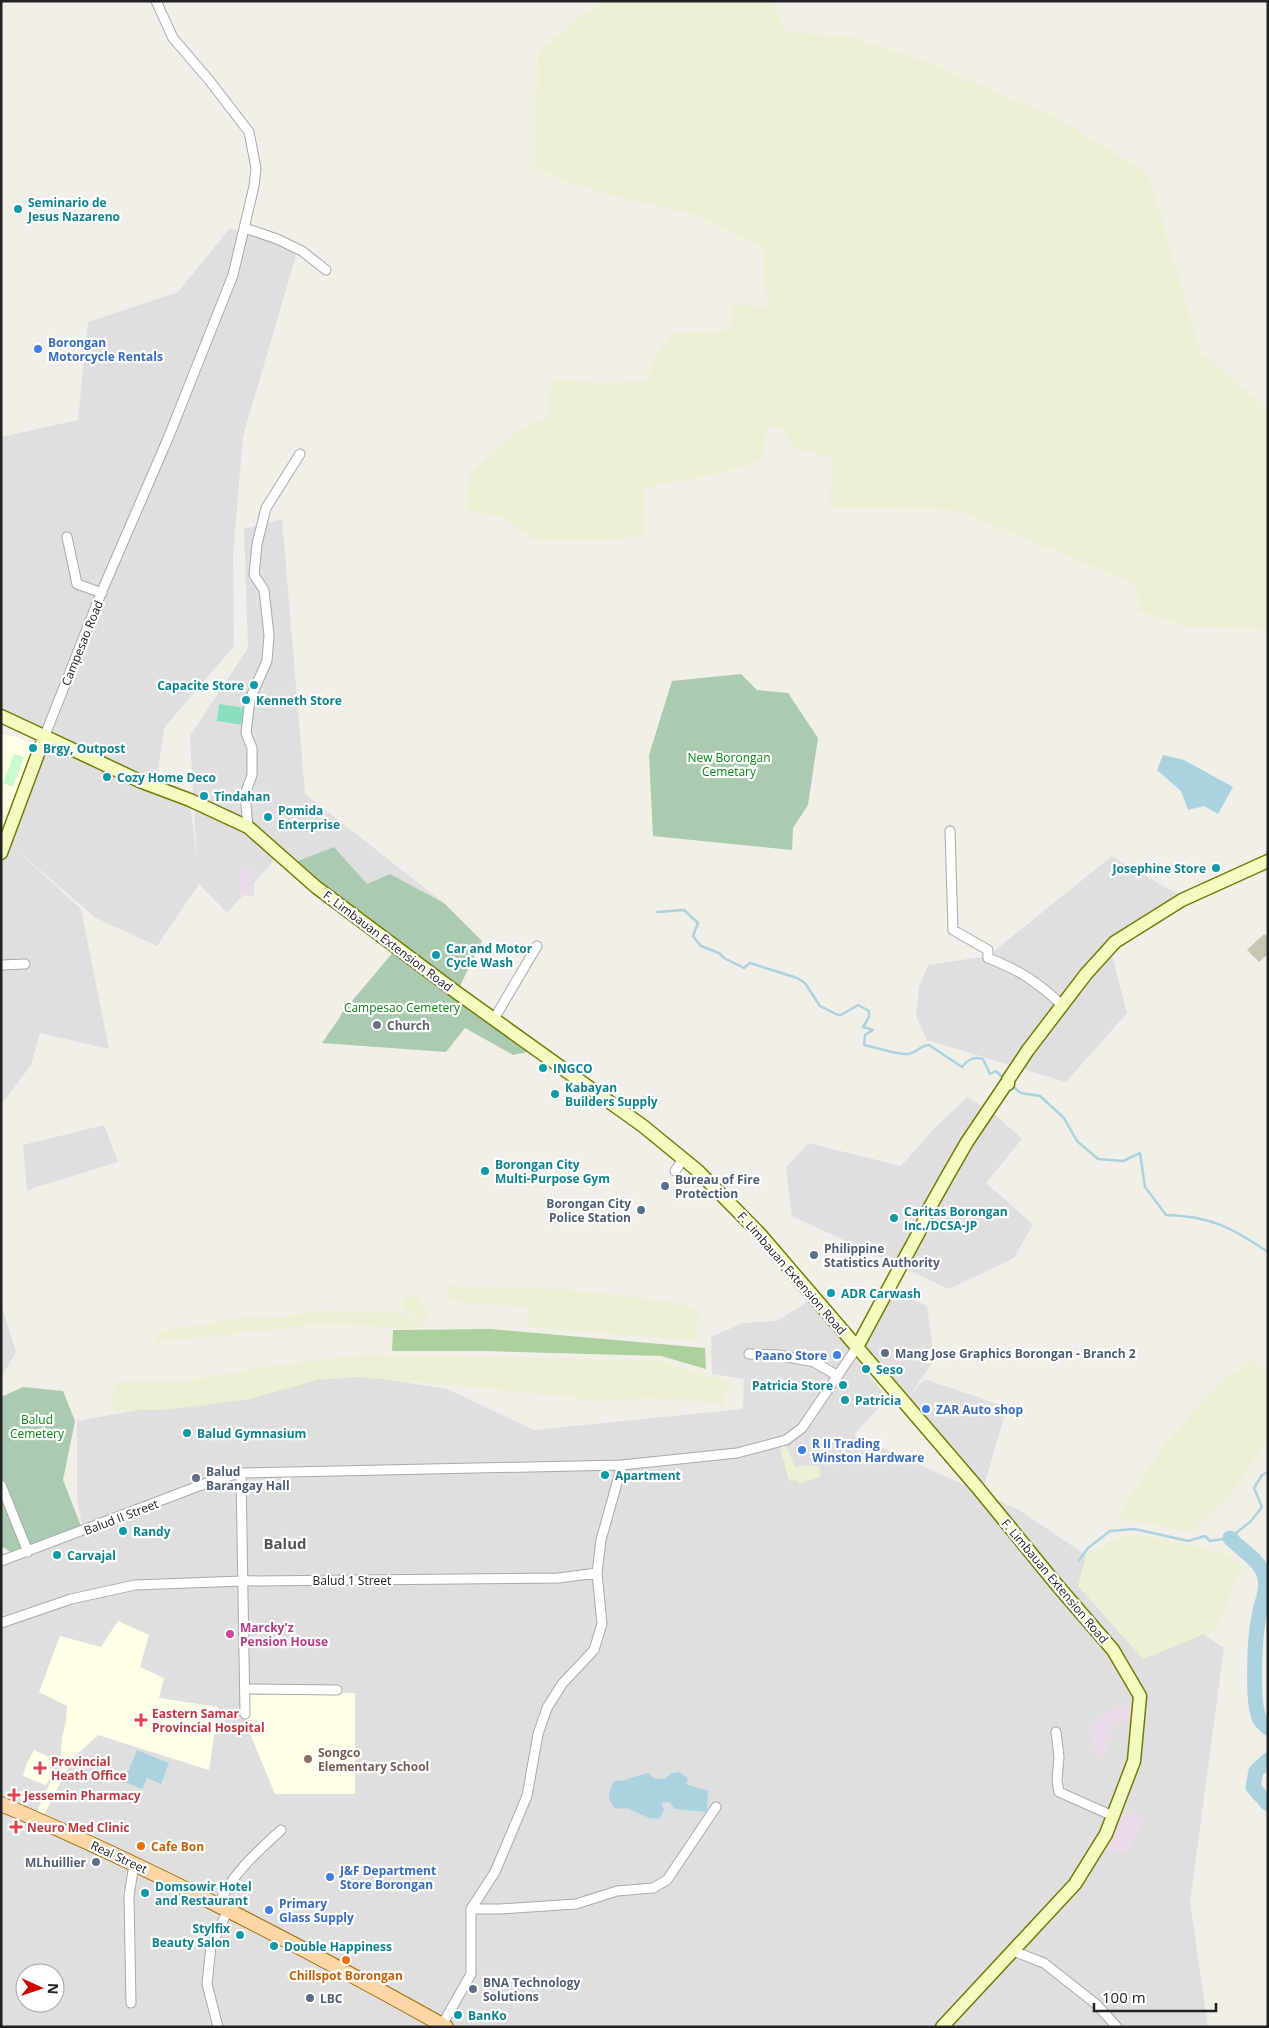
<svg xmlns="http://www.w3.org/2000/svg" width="1269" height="2028" font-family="'Open Sans',sans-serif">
  <rect width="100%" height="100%" fill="#f2efe9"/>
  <path fill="#e0dfdf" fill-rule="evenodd" d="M230,228L298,249L243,436L233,557L234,646L164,728L156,784L1,712V437L78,420L88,322L178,292Z
    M282,519L305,794L444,903L390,874L367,884L290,864L279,855L227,913L199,884L157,946L96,918L13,847L81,909L109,1049L40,1033L31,1065L1,1105V842L45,735L190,800L197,863L190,736L248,648L244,529Z
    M1112,856L1182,897L1110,948L1127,1013L1066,1082L927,1040L916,1016L919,987L928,965L988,956Z
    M967,1097L997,1116L1022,1139L986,1183L1033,1224L1014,1258L949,1289L792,1216L786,1168L808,1143L901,1166L931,1132Z
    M104,1125L118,1162L27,1190L23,1145Z
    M890,1290L927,1306L934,1360L909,1397L924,1379L1007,1407L982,1493L1019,1510L1224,1648L1190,1903L1208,2027H1V1563L83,1531L77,1499V1421L345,1373L447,1389L534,1430L743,1409L744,1379L712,1374L711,1337L743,1323L777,1321L810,1300L887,1398L854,1435L980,1492L860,1347ZM25,1973H55V2003H25Z
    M1,1303L16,1352L1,1378Z"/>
  <path fill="#ebdbe8" d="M241,868H254V896L240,895Z
    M1122,1706H1132V1716L1114,1728L1112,1739L1111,1741L1108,1739L1104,1744L1107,1746V1750L1104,1755L1098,1759L1095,1754L1090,1731L1092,1724L1113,1708Z
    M1123,1814L1147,1815L1128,1853L1105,1850Z"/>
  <path fill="#ffffe5" d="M1,734L20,738L34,747L1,840Z
    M118,1621L149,1635L140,1667L164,1678L159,1698L218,1707L209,1770L98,1735L72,1759L44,1815L37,1811L60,1762L62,1737L66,1722L67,1706L39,1692L60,1636L101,1647Z
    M355,1693V1794H275L246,1724L250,1695Z
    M34,1750L56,1760L53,1767L55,1770L46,1785L23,1776L26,1765Z"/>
  <path fill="#c7c7b4" d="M1264,934L1268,937V954L1259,962L1247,950Z"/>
  <path fill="#eef0d5" d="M605,1H772L785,32L847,36L922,60L1059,119L1148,174L1201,353L1268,409V630L1191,627L1138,611L1139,600L1134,583L956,510L830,508L831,457L794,448L781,428L767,427L762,460L715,474L644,488L646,533L613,541H534L503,517L465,510L471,472L518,430L549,418L551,378L600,383L646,381L658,352L676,333L730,330L731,304L767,307L762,247L693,214L616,197L564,181L536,168L538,52L577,20Z
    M448,1286L562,1289L667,1301L698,1309L697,1341L528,1327V1307L448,1301Z
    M404,1297H420L427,1316L426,1321L402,1309Z
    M317,1311L402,1312L428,1325L407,1330L374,1326L313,1325L157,1342L158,1332L245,1317L275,1318Z
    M367,1354L664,1361L708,1376L730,1380L723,1405L687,1399L646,1398L605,1401L456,1385L357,1377L317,1380L250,1399L163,1410H111L115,1382H182L269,1366Z
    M1252,1360L1268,1373V1439L1230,1496L1189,1532L1117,1518L1165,1443L1222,1381Z
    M786,1445L795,1467L808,1465L819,1467L821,1476L799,1484L796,1480L789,1481L780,1448Z
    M1127,1533L1189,1544L1229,1555L1243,1566L1215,1629L1181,1644L1143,1659L1078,1586L1087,1553Z"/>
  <path fill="#add19e" d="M490,1329L705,1348L706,1369L661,1356L485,1351H392L393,1330Z"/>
  <path fill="#aacbaf" d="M741,674L757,690L788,693L818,738L808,805L793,828L792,850L653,836L649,755L672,681Z
    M334,847L367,884L390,874L444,903L482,941L457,992L290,864Z
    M395,950L532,1051L513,1055L465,1028L446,1052L322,1043L340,1017L341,1014Z
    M23,1387L63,1391L75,1421L63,1480L83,1531L17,1556L1,1546V1397Z"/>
  <path fill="#c8facc" d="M14,754L24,757L13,787L3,783Z"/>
  <path fill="#88e0be" d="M219,704L246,708L244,725L217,721Z"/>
  <path fill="#aad3df" d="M1163,755L1184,760L1233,787L1218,814L1204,806L1188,810L1181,791L1157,770Z
    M137,1750L169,1763L161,1784L147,1778L142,1789L124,1782Z
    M680,1772L688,1778L686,1784L708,1791L707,1812L675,1809L669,1802L661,1803L664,1810L659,1819L649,1818L627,1808L615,1809L609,1799L610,1789L614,1781C626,1782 636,1775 648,1773L654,1778L665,1779L672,1773Z"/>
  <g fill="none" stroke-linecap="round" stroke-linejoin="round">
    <path stroke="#aad3df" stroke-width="2.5" d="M657,912L684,910L698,923L693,936L701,946L719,953L724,958L744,968L750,963L797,978L805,983L820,1006L838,1015H841L858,1005L869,1011V1017L863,1027L873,1030L865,1035L864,1045C875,1047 898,1055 908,1054C916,1053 921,1045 929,1045L962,1067C968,1059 974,1056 983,1059L990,1074L996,1071L1005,1080
      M1011,1085L1021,1093L1040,1096L1064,1118L1077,1141L1098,1159L1123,1161L1140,1153L1145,1187L1166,1215C1211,1216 1232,1228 1268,1252
      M1079,1560L1088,1548L1110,1531L1135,1529L1188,1541L1205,1536L1210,1541L1230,1538L1251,1521L1262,1507L1254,1488L1262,1475L1268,1472"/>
    <path stroke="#aad3df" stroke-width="15" d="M1230,1538C1242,1551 1261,1560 1265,1578C1268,1592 1261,1602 1259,1616C1255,1634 1251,1704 1260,1720C1261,1722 1265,1725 1268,1728
      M1268,1760L1256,1771L1253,1787L1268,1804"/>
    <defs>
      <path id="street" d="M245,228L277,239L302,251L326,270
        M67,537L77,584L102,593
        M45,735L102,591L169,436L233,275L254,186L256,168L249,132L209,80L173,38L156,1
        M248,827L245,794L252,775V748L246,733L250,699L267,661L269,635L264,590L254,575L257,544L266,508L300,454
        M950,831L953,930L988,950V958C1021,971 1036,981 1062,1005
        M1,965L25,964
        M494,1019L537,946
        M675,1171L683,1159
        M749,1354L778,1355L814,1362L838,1376
        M241,1473L245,1714
        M1,1485L28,1552
        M1,1561L220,1478L241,1473L622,1465L737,1453L786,1440L802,1428L857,1347
        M1,1623L71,1599L135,1585L242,1581L558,1578L597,1573L601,1540L622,1465
        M245,1689L337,1690
        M1056,1732L1059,1757L1057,1781L1059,1792L1113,1816
        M218,1905C232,1874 256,1853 281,1830
        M471,1909H500L576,1904L617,1891L653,1888L667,1880L716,1807
        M1013,1951L1044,1963L1096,2004L1117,2027
        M131,2003L129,1896L134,1864
        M442,2025L471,1974V1909L495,1872L527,1796L538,1734L547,1708L562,1684L594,1650L602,1624L597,1573
        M218,2027L207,1984L211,1946L228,1910"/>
      <path id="secondary" d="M1,716L142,782L190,800L248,827L316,887L456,992L643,1126L698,1171L759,1233L977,1487L1057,1585L1113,1650L1140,1696L1134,1761L1106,1834L1075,1884L942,2027
        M1,853L45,735
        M857,1347L919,1232L930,1207L948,1175L967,1142L1006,1084H1008V1080L1028,1050L1086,974L1115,942L1182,900L1268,861"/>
      <path id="primary" d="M1,1804C154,1869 301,1946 446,2027"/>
    </defs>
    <use href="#street" stroke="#a9a9a9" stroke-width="11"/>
    <use href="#secondary" stroke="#707d05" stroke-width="15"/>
    <use href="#primary" stroke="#a06b00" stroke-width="16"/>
    <use href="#street" stroke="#fff" stroke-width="9"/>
    <use href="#secondary" stroke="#f7fabf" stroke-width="12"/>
    <use href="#primary" stroke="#fcd6a4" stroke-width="14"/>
  </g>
  <g fill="#0f9aa8" stroke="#fff" stroke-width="2">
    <circle cx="18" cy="209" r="5"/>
    <circle cx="254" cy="685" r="5"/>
    <circle cx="246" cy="700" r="5"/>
    <circle cx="33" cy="748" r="5"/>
    <circle cx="107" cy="777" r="5"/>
    <circle cx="204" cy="796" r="5"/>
    <circle cx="268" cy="817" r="5"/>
    <circle cx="1216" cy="868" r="5"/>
    <circle cx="436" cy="955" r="5"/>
    <circle cx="543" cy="1068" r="5"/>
    <circle cx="555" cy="1094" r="5"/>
    <circle cx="485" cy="1171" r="5"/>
    <circle cx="894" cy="1218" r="5"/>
    <circle cx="831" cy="1293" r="5"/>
    <circle cx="866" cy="1369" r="5"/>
    <circle cx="843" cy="1385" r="5"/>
    <circle cx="845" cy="1400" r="5"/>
    <circle cx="187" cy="1433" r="5"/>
    <circle cx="605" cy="1475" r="5"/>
    <circle cx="123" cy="1531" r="5"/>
    <circle cx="57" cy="1555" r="5"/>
    <circle cx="145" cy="1893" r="5"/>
    <circle cx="240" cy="1935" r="5"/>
    <circle cx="274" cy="1946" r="5"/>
    <circle cx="458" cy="2015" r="5"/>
  </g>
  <g fill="#3f7fe0" stroke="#fff" stroke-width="2">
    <circle cx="38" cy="349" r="5"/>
    <circle cx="837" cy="1355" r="5"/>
    <circle cx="926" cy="1409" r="5"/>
    <circle cx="802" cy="1450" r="5"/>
    <circle cx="330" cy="1877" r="5"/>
    <circle cx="269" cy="1910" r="5"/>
  </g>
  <circle fill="#6b7280" stroke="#fff" stroke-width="2" cx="377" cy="1025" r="5"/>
  <g fill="#5c6f8a" stroke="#fff" stroke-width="2">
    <circle cx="665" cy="1186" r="5"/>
    <circle cx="641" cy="1210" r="5"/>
    <circle cx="814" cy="1255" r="5"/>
    <circle cx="885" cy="1353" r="5"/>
    <circle cx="196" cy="1478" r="5"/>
    <circle cx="96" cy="1862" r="5"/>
    <circle cx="473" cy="1989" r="5"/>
    <circle cx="310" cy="1998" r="5"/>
  </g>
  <circle fill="#d1479c" stroke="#fff" stroke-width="2" cx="230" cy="1634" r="5"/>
  <g fill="#e0444e" stroke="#fff" stroke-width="2">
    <path d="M138.5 1712.5h5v5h5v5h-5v5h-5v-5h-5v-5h5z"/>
    <path d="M37.5 1760.5h5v5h5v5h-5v5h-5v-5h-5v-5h5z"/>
    <path d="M11.5 1787.5h5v5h5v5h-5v5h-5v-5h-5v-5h5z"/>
    <path d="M13.5 1819.5h5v5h5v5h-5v5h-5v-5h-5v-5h5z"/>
  </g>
  <circle fill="#8d6e63" stroke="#fff" stroke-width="2" cx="308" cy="1759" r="5"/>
  <g fill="#e8710a" stroke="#fff" stroke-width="2">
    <circle cx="141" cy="1846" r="5"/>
    <circle cx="346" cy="1960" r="5"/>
  </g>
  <g text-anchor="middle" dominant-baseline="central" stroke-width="4.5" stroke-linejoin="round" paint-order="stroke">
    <g font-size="12" font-weight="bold" fill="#0d838f" stroke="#fff" text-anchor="start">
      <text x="28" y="202">Seminario de<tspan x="28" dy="14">Jesus Nazareno</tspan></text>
      <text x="244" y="685" text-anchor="end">Capacite Store</text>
      <text x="256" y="700">Kenneth Store</text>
      <text x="43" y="748">Brgy, Outpost</text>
      <text x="117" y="777">Cozy Home Deco</text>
      <text x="214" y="796">Tindahan</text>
      <text x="278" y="810">Pomida<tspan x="278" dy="14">Enterprise</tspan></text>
      <text x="1206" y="868" text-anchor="end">Josephine Store</text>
      <text x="446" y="948">Car and Motor<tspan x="446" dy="14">Cycle Wash</tspan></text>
      <text x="553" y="1068">INGCO</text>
      <text x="565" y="1087">Kabayan<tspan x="565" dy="14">Builders Supply</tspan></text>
      <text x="495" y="1164">Borongan City<tspan x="495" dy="14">Multi-Purpose Gym</tspan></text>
      <text x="904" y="1211">Caritas Borongan<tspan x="904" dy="14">Inc./DCSA-JP</tspan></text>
      <text x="841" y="1293">ADR Carwash</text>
      <text x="876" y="1369">Seso</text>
      <text x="833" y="1385" text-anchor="end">Patricia Store</text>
      <text x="855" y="1400">Patricia</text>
      <text x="197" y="1433">Balud Gymnasium</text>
      <text x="615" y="1475">Apartment</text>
      <text x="133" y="1531">Randy</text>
      <text x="67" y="1555">Carvajal</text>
      <text x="155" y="1886">Domsowir Hotel<tspan x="155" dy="14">and Restaurant</tspan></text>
      <text x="230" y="1928" text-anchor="end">Stylfix<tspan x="230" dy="14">Beauty Salon</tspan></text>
      <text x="284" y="1946">Double Happiness</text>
      <text x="468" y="2015">BanKo</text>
    </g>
    <g font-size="12" font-weight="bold" fill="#366cbe" stroke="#fff" text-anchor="start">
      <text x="48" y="342">Borongan<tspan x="48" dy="14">Motorcycle Rentals</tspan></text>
      <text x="827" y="1355" text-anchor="end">Paano Store</text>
      <text x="936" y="1409">ZAR Auto shop</text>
      <text x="812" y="1443">R II Trading<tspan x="812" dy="14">Winston Hardware</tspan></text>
      <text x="340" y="1870">J&amp;F Department<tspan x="340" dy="14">Store Borongan</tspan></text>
      <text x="279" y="1903">Primary<tspan x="279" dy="14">Glass Supply</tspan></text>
    </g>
    <g font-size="12" fill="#222" stroke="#fff">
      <text transform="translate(82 643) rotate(-68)">Campesao Road</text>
      <text transform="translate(388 941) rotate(37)">F. Limbauan Extension Road</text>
      <text transform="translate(792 1273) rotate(49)">F. Limbauan Extension Road</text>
      <text transform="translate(121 1517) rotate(-21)">Balud II Street</text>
      <text x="352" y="1580">Balud 1 Street</text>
      <text transform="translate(1055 1581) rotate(50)">F. Limbauan Extension Road</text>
      <text transform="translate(119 1857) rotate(25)">Real Street</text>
    </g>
    <g font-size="12" fill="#0c8416" stroke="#fff">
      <text x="729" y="757">New Borongan<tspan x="729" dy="14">Cemetary</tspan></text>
      <text x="402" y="1007">Campesao Cemetery</text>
      <text x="37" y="1419">Balud<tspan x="37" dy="14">Cemetery</tspan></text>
    </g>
    <g font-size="12" font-weight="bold" fill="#5b616d" stroke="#fff" text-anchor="start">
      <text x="387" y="1025">Church</text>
    </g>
    <g font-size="12" font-weight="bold" fill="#4e5e75" stroke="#fff" text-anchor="start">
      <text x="675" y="1179">Bureau of Fire<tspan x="675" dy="14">Protection</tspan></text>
      <text x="631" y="1203" text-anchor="end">Borongan City<tspan x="631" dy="14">Police Station</tspan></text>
      <text x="824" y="1248">Philippine<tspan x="824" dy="14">Statistics Authority</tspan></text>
      <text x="895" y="1353">Mang Jose Graphics Borongan - Branch 2</text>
      <text x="206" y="1471">Balud<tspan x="206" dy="14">Barangay Hall</tspan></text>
      <text x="86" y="1862" text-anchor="end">MLhuillier</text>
      <text x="483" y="1982">BNA Technology<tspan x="483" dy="14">Solutions</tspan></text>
      <text x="320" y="1998">LBC</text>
    </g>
    <g font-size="12" font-weight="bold" fill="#b23c85" stroke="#fff" text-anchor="start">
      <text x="240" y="1627">Marcky'z<tspan x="240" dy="14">Pension House</tspan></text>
    </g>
    <g font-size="12" font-weight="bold" fill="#be3a42" stroke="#fff" text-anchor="start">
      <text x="152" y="1713">Eastern Samar<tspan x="152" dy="14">Provincial Hospital</tspan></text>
      <text x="51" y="1761">Provincial<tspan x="51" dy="14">Heath Office</tspan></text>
      <text x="24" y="1795">Jessemin Pharmacy</text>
      <text x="27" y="1827">Neuro Med Clinic</text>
    </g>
    <g font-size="12" font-weight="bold" fill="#785e54" stroke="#fff" text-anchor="start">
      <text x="318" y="1752">Songco<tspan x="318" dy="14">Elementary School</tspan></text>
    </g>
    <g font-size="12" font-weight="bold" fill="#c56008" stroke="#fff" text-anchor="start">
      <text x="151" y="1846">Cafe Bon</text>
      <text x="346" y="1975" text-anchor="middle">Chillspot Borongan</text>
    </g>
    <g font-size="15" font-weight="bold" fill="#555" stroke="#fff">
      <text x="285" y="1543">Balud</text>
    </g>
  </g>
  <rect width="1269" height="2028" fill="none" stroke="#222222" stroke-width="5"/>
  <g transform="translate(40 1988) rotate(93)"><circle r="24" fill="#ffffff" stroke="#a7a7a7"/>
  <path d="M0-4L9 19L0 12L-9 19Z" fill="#d40000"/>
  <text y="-8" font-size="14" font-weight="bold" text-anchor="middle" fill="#222222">N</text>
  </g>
  <path d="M1094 2003v8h122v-8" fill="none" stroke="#222222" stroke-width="2.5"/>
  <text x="1102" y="2003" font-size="15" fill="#222222" stroke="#ffffff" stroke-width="4" paint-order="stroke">100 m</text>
</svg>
